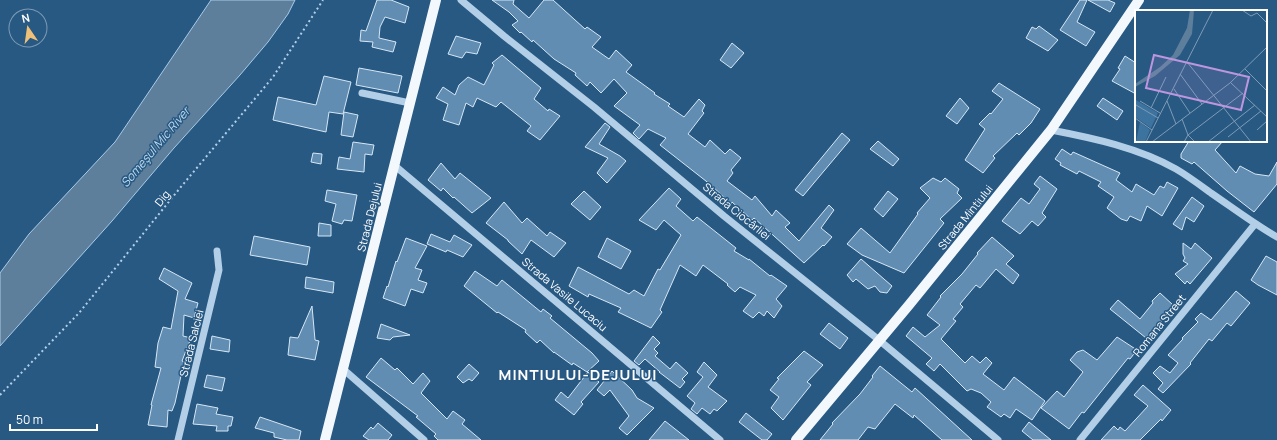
<svg xmlns="http://www.w3.org/2000/svg" width="1277" height="440" font-family="Manrope,sans-serif">
  <rect width="100%" height="100%" fill="#285983"/>
  <path fill="#5e7f9c" stroke="#a7cbe7" d="M211,0H295L288,14L268,42L240,75L174,148L112,221L0,346V273L29,234L115,142Z"/>
  <path fill="#618db2" stroke="#d5e7f5" d="M377,0H391L409,7L405,23L385,17L380,27L379,38L396,42L393,52L372,47L373,42L360,41L361,30L366,31Z
    M492,0H514L513,4L529,18L544,0H553L585,29L587,27L601,37L592,47L609,59L616,50L632,65L626,72L655,93L654,94L670,104L668,106L684,117L699,99L705,105L702,111L704,113L688,134L705,147L710,140L725,154L730,149L741,158L731,170L733,173L727,181L752,200L755,196L772,216L776,210L790,223L785,227L799,241L829,205L834,210L821,228L832,237L824,246L823,245L804,263L754,218L752,220L732,202L731,204L711,185L660,145L666,138L648,129L639,139L633,133L640,125L614,106L627,93L614,79L601,93L590,82L587,86L575,75L576,73L554,59L533,40L532,42L521,32L520,33L512,25L518,21L509,12Z
    M1080,0H1087L1077,22L1095,32L1086,46L1060,30Z
    M1088,0H1108L1115,3L1110,12Z
    M1039,26L1058,40L1048,51L1026,38L1032,27L1036,29Z
    M456,36L481,43L477,54L466,52L462,58L448,54Z
    M732,43L744,53L731,68L720,60Z
    M502,55L541,88L534,99L548,111L549,109L560,116L540,140L527,131L531,126L501,102L496,107L477,98L473,107L466,103L459,125L443,120L448,104L436,98L443,87L455,95L459,85L468,77L484,85L494,65L492,63Z
    M1125,56L1136,63V94L1112,81L1120,69L1118,68Z
    M359,68L402,76L398,93L356,85Z
    M324,76L351,82L343,114L329,112L326,132L273,120L278,97L316,105Z
    M999,83L1040,109L1031,123L1019,135L1017,133L993,156L995,158L983,173L965,160L985,129L979,124L990,113L991,114L1003,99L992,91Z
    M960,98L969,108L957,124L946,116Z
    M1103,98L1123,111L1117,120L1097,106Z
    M344,112L358,115L353,137L341,135Z
    M605,123L610,127L599,144L620,156L626,161L607,183L597,173L608,158L585,147Z
    M842,133L850,140L803,196L795,190Z
    M878,141L899,159L893,166L870,149Z
    M1189,141H1223L1215,150L1236,173L1240,166L1255,174L1269,176L1277,162V184L1254,212L1227,191L1194,162L1192,164L1181,158V154Z
    M353,142L374,145L372,155L365,154L364,172L337,169L339,157L350,159Z
    M1062,149L1071,155L1073,152L1120,173L1116,180L1132,192L1136,184L1154,195L1160,186L1164,188L1167,182L1178,188L1162,216L1147,206L1141,221L1130,216L1127,221L1121,219L1107,208L1114,197L1098,186L1101,182L1079,171L1077,174L1060,165L1061,163L1055,159Z
    M313,153L322,154L321,164L311,162Z
    M441,163L455,179L460,173L491,198L472,213L454,197L453,198L443,188L441,191L428,180Z
    M1040,176L1057,189L1042,213L1046,217L1038,226L1032,221L1020,234L1002,221L1021,198L1029,204L1040,189L1034,184Z
    M933,178L941,182L945,178L959,189L957,193L962,198L940,219L944,223L904,273L862,255L847,244L861,228L890,253L918,214L917,213L930,198L920,188Z
    M669,188L681,199L676,206L693,221L697,217L736,248L734,251L749,260V259L770,276L771,275L787,286L776,299L782,306L774,318L767,311L764,316L759,312L753,318L743,311L756,295L740,287L735,292L727,285L728,284L703,265L696,276L680,265L660,310L662,312L651,328L618,312L621,308L589,294L588,297L569,286L578,267L629,294L634,290L644,296L658,269L660,270L681,235L664,220L656,230L639,220Z
    M327,190L357,195L352,221L344,220L342,224L332,221L336,204L325,201Z
    M584,191L601,207L590,220L571,204Z
    M888,191L898,199L883,217L874,209Z
    M1192,197L1204,206L1194,222L1186,217L1182,230L1173,224Z
    M504,202L522,223L527,218L547,236L550,232L566,243L554,257L531,240L522,254L508,241V240L486,223Z
    M319,223L331,225V236H318Z
    M431,234L450,242L454,235L472,245L463,257L447,250L446,252L427,244Z
    M254,236L310,247L307,265L250,255Z
    M992,237L1014,256L1006,264L1019,275L1013,284L996,269L980,288L976,285L960,304L963,307L953,319L956,321L941,339L965,363L972,356L980,363L986,357L992,363L983,374L1004,390L1014,377L1045,401L1032,420L1016,409L1010,418L1004,414L1001,417L987,407L991,402L981,393L971,389L967,391L940,364L934,371L926,364L932,358L906,336L913,327L925,337L940,325L927,315L941,297L940,296L962,274L978,254L977,253Z
    M406,238L427,246L415,268L422,270L418,280L427,283L423,293L411,289L405,306L383,298L387,286L388,287L396,261L397,262Z
    M607,238L631,251L621,269L598,257Z
    M1183,243L1191,249L1195,243L1212,258L1190,284L1187,281L1185,284L1175,274L1188,264L1183,261L1185,258L1183,254Z
    M1266,256L1277,262V295L1258,285L1251,280Z
    M861,259L892,286L887,293L880,292L875,286L868,289L856,279L853,282L847,275Z
    M164,268L192,283L185,299L198,303L194,318L184,315L183,336L191,338L182,361L184,362L175,403L172,411L168,410L167,427L148,425L152,405H151L152,401L161,368L155,367L158,343L163,327L171,329L178,291L159,279Z
    M475,271L497,286L502,280L541,312L543,309L552,316L550,318L592,353L599,361L587,372L573,363L572,365L554,352V353L540,340L537,343L525,332L526,330L498,312L497,313L464,286Z
    M306,277L334,282L333,293L305,288Z
    M1236,291L1250,303L1231,326L1227,323L1212,341L1209,339L1190,363L1191,364L1163,393L1158,389L1163,383L1153,373L1160,366L1170,373L1178,363L1168,355L1183,339L1182,338L1198,322L1195,319L1201,313L1211,320Z
    M1160,293L1173,305L1158,326L1146,338L1110,309L1118,300L1140,319L1153,303L1152,301Z
    M312,306L315,340L319,341L315,360L288,355L290,337L298,338Z
    M829,323L848,338L840,349L820,334Z
    M381,324L410,335L393,337L390,340L377,338Z
    M212,336L230,340L229,352L210,349Z
    M653,336L660,343L654,349L658,353L655,356L670,369L676,362L688,373L682,379L685,382L680,388L659,372H660L645,359L639,365L634,361Z
    M1117,337L1137,350L1130,359L1128,358L1084,413L1082,412L1069,429L1041,408L1057,391L1064,397L1083,372L1070,360L1077,352L1083,350L1097,360Z
    M804,351L823,365L807,382L811,385L783,420L771,408L779,397L770,390L779,379L777,378Z
    M381,358L395,370L397,368L413,384L423,373L430,381L421,393L447,419L453,411L465,420L462,424L481,440H438L434,436L436,434L416,417L418,416L366,377Z
    M704,362L717,375L708,387L727,401L717,411L714,409L710,414L702,408L697,414L691,409L695,403L687,396L703,377L697,372Z
    M469,364L479,373L472,381L469,379L463,383L457,377Z
    M880,366L912,392L915,388L972,440H942L914,415L913,418L895,404L875,429L868,427L858,440H820L833,424L832,423L860,394L873,377L872,376Z
    M612,371L632,390L637,398L654,408L627,435L619,428L629,416L610,390L604,396L597,390Z
    M588,372L599,382L581,402L583,404L574,415L555,400L561,392L568,398Z
    M207,375L225,378L222,391L204,387Z
    M1143,385L1171,410L1162,421L1161,419L1140,440H1101L1114,426L1118,430L1120,427L1125,431L1148,406L1134,395Z
    M197,404L218,408L216,414L233,417L231,426H228V431H216L217,426L193,424Z
    M746,413L772,434L767,440H762L739,422Z
    M260,417L301,431L299,440H287L274,437V433L255,428Z
    M665,421L689,440H649Z
    M1029,422L1051,440H1033L1022,431Z
    M378,423L392,435L388,440H369L363,436L371,427L373,429Z"/>
  <g fill="none" stroke-linecap="round" stroke-linejoin="round">
    <path stroke="#b2cfe7" stroke-width="2" stroke-dasharray="2 3" stroke-linecap="butt" d="M0,395L79,313L180,188L273,77L323,0"/>
    <path stroke="#b2cfe7" stroke-width="7" d="M461,0L504,36L594,107L724,216L879,340L998,440
      M362,93L410,103
      M1051,130C1093,138 1139,148 1176,169C1188,176 1200,185 1211,193C1233,208 1254,224 1277,237
      M394,165L720,440
      M343,369L424,440
      M178,440L219,270L217,251
      M1080,440L1255,224"/>
    <path stroke="#f3f8fd" stroke-width="10" d="M325,440L436,0
      M796,440L909,305L1051,130L1139,0"/>
  </g>
  <g text-anchor="middle" dominant-baseline="central" stroke-width="3" stroke-linejoin="round" paint-order="stroke">
    <g font-size="11" fill="#fff" stroke="#285983">
      <text transform="translate(162 198) rotate(-51)">Dig</text>
      <text transform="translate(737 211) rotate(39)">Strada Ciocârliei</text>
      <text transform="translate(369 217) rotate(-76)">Strada Dejului</text>
      <text transform="translate(965 217) rotate(-51)">Strada Mintiului</text>
      <text transform="translate(565 294) rotate(40)">Strada Vasile Lucaciu</text>
      <text transform="translate(1159 325) rotate(-51)">Romana Street</text>
      <text transform="translate(191 343) rotate(-76)">Strada Salciei</text>
    </g>
    <g font-size="12" font-style="italic" fill="#bdd9ee" stroke="#285983">
      <text transform="translate(155 147) rotate(-50)">Someşul Mic River</text>
    </g>
    <g font-size="15" font-weight="bold" letter-spacing="1" fill="#fff" stroke="#285983">
      <text x="578" y="374">MINTIULUI-DEJULUI</text>
    </g>
  </g>
  <g transform="translate(1135 10)">
    <rect width="132" height="132" fill="#285983"/>
    <path d="M1,90L23,103L16,118L0,107ZM5,112L15,120L10,132H1Z" fill="#3d739f"/>
    <path d="M55,0H59L57,24L45,45L20,66L0,77V74L25,57L38,45L52,18Z" fill="#5e7f9c"/>
    <path fill="none" stroke="#7e9bb5" stroke-width="1" d="M107,0L116,6L122,3L132,13M52,52L116,132M110,59L132,81M45,64L67,94M96,73L132,107M39,79L55,103M5,91L25,103M32,91L41,114M1,95L23,108M16,98L31,67M0,108L17,120M47,109L53,125L60,132M122,120L132,111M93,127L126,101M11,132L78,0M17,132L95,73L132,37M49,132L53,125L108,83M73,132L120,95"/>
    <path fill="#bd96df" fill-opacity="0.15" stroke="#bd96df" stroke-width="2" d="M19,45L114,67L106,100L11,78Z"/>
    <rect width="132" height="132" fill="none" stroke="#fff" stroke-width="2"/>
  </g>
  <g transform="translate(28 28) rotate(347)"><circle r="19" fill="#285983" stroke="#7e9bb5"/>
  <path d="M0-3L7 15L0 10L-7 15Z" fill="#eec079"/>
  <text y="-6" font-size="11" font-weight="bold" text-anchor="middle" fill="#ffffff">N</text>
  </g>
  <path d="M10 424v6h87v-6" fill="none" stroke="#ffffff" stroke-width="2"/>
  <text x="16" y="424" font-size="12" fill="#ffffff" stroke="#285983" stroke-width="3" paint-order="stroke">50 m</text>
</svg>
